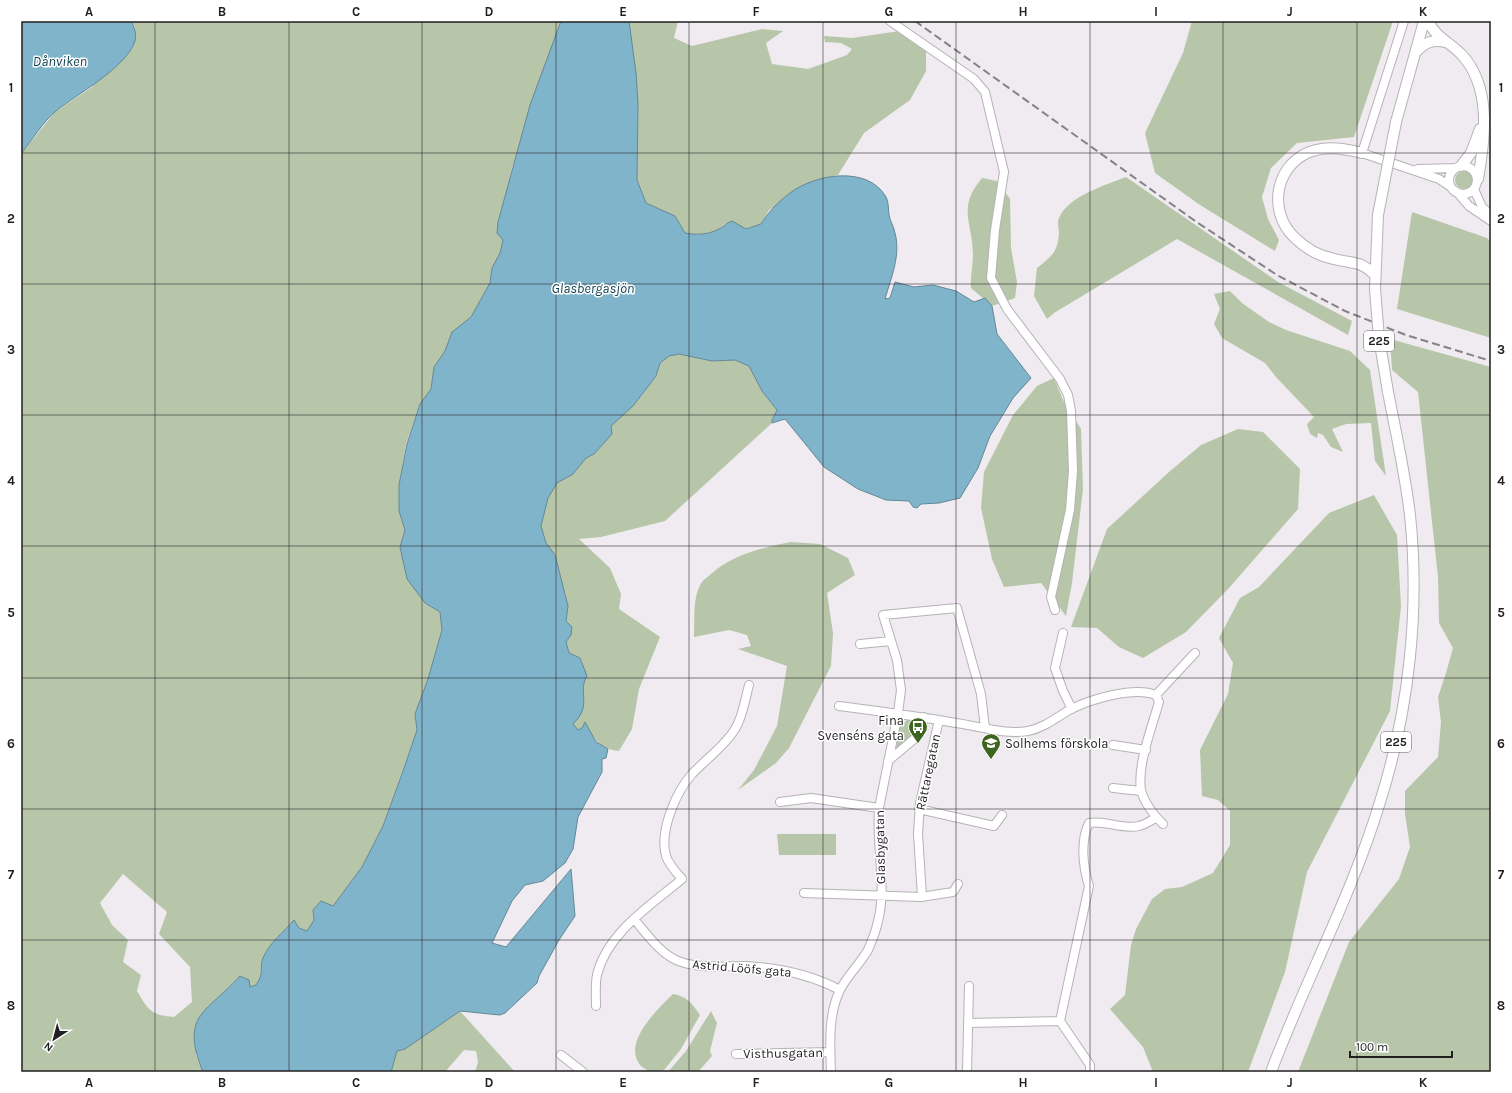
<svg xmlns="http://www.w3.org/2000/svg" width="1512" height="1093" font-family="Karla,sans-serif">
  <rect width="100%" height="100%" fill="#efebf0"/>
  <path fill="#b7c6a8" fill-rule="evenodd" d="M131,21H561L512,168L508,187L503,240L500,253L492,268L490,283L471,317L452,332L445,351L434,367L431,389L420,404L406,444L399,485V511L405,530L400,547L425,603L440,612L442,630L428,679L415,714L417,730L383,826L362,867L333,906L321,901L313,910L314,920L307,931L299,928L294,921C283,932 269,944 263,958C259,969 265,972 256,985L250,987L240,976L203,1012L196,1055L203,1072H21V154L55,112L92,87L135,27ZM123,874L167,912L159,934L190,967L192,1002L174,1017C151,1015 149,1011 137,991L141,975L123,962L128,940L112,925L100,903Z
    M629,21H678L674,38L692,46L762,29L783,31L766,43L772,64L808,69L847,55L852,49L841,43L825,42L824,36L852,38L900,31L926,48V71L910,100L864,133L838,175L817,180L769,210L761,224L746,229L725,224C715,235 699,235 685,233L675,216L646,203L637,180L638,104Z
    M1192,21H1393L1354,137L1297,143L1271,168L1262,197L1268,219L1279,240L1275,251L1200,205L1155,173L1145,133L1183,53Z
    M1455 180a9 9 0 1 1 18 0a9 9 0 1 1-18 0Z
    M1126,177L1278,282L1352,321L1348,335L1177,239L1054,313L1047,319L1034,296L1037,268C1051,257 1058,252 1059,233C1059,229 1057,222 1059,218C1068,196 1106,185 1126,177Z
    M982,178L997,181L1010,199L1011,248L1017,282L1015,298L992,306L971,288C970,276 973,266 973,254C972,220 957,208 982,178Z
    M1412,212L1487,238L1491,242V338L1397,309Z
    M1230,291L1242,303L1269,322L1286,330L1350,351L1370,370L1386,476L1375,461L1371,423L1346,424L1332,429L1343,452L1331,447L1323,435L1318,433L1317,438L1310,434L1307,424L1314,417L1276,377L1265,363L1222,338L1214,324L1220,309L1214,294Z
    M1390,339L1491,367V1072H1298L1349,942L1399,879L1410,847L1405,814V791L1438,757L1441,722L1438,697L1446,673L1453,648L1439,623L1438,577L1418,392L1392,370Z
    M679,354L712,361L735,360L749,366L762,391L777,410L772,419V423L665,521L601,537L579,539L610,568L621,594L619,609L660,637L639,689L632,729L619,751C598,748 595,740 585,723L582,728L577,730L573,724C589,710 583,677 580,658L569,653L566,642L571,635L565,621L568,606L555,555L546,543L541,526L548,498L557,483L573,474L586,458L594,454L611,426L633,406L656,376L660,363L669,356Z
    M1054,378L1063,400L1081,429L1083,489L1072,583L1066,616L1041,583L1004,587L992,559L981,508L984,472L1013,415L1037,386Z
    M1238,429L1263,432L1300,469L1298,509L1229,588L1186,632L1143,658L1119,647L1097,628L1071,627L1107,529L1169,472L1201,445Z
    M1374,495L1397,535L1401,606L1390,711L1307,872L1285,972L1248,1072H1153L1143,1047L1110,1009L1125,995L1131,945L1136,929L1152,899L1165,889L1182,887L1213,873L1230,845V811L1218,800L1202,796L1200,750L1228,694L1233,663L1219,638L1240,598L1259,587L1329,513Z
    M791,542L820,544L848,558L855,575L827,593L833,633L831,666L789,748L776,763L738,790L754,770L777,726L787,666L738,649L751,646L747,635L729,630L694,637C695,620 692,597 702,582C704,579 709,576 711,574C734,554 762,548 791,542Z
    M907,720H913L916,724V732L897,748L896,746L900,726Z
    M777,834H836V855H779Z
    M673,994C686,996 692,1003 700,1015L681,1049L664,1070L651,1072C648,1070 642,1068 640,1065C622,1042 658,1009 673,994Z
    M460,1011L515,1072H475L478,1062L476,1051L464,1050L445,1072H391L397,1051Z
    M711,1011L717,1023L710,1051L712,1056L698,1072H668L686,1051Z"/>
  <path fill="#80b4ca" stroke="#638797" d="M21,21H131C134,26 137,35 135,41C126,68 77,94 56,111C43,122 32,140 21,154Z
    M561,21H629L636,73L638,104L637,180L646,203L675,216L685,233C696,235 708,235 719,229C724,227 726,223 732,221L746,229L761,224C769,211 778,202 790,193C815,174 868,165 886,197C889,202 888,210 889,215C890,221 894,227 895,233C901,255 891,278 885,299L890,298L895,282L914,287L933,285L956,291L974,302L985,298L992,306L997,334L1031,378L1013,398L990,436L978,468L960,498L939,503L921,504L917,508L913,507L909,501L886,500L858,489L824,467L785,419L772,423V420L777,410L762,391L749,366L735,360L712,361L679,354L669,356L660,363L656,376L633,406L611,426L612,434L594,454L586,458L573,474L557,483L548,498L541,526L546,543L555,555L568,606L566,621L572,627L571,635L566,642L569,653L580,658L587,676C577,692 593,705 573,724L578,730L582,728L585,722L596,742L608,749L606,758L602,759V772L578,817L573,849L565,863L543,881L525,885L512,901L492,943L506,947L571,869L575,916L559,940L539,976L537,983L505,1013L500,1015L460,1011L405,1049L397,1051L391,1072H203C180,1015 205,1014 240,976L249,980L250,987L256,985C265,972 259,969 263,958C269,943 284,932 294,920L299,928L307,931L314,920L313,910L321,901L333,906L362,867L383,826L403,771L417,730L415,714L428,679L442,630L440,612L425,603L407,579L400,547L405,530L399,511V485L407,444L420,404L431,389L434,367L445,351L452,332L471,317L490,283L492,268L500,253L503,240L497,233L498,222L530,105Z"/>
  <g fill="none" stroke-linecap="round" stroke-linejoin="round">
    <defs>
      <path id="minor" d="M890,21L974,79L985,92L1004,172L995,230L991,278L1007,309L1060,379L1068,395L1071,411L1073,471L1070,510L1051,597L1055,610
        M1404,21L1362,153L1439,179L1451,187
        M1449 180a14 14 0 1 1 28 0a14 14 0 1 1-28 0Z
        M1418,169L1455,168
        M1474,189L1482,207L1491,215
        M1457,192L1469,206L1491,221
        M1063,633L1055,668L1063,691L1072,709
        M860,644L891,641
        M1156,695L1159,702C1152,727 1137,765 1141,790C1144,802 1154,816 1163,824
        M1156,695L1195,653
        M839,706C878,711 917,716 956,723C978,726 1005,735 1028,731C1044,728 1057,717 1071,709C1092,699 1134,686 1156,695
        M1113,745L1146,750
        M888,761L919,735L924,717
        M1113,788L1141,791
        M780,802L811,798L879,808
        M919,809L994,826L1002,815
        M804,893L921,897L953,892L958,884
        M922,897L918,834L920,803L939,720
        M634,919C646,933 659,952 676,960C696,969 723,966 746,966C779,968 810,974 840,990
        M596,1006C596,996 595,985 597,975C607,933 651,905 682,879C676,872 669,865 666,856C659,831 676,792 692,774C706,759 725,746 735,729C743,717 745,699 749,685
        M968,1023L1060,1021
        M736,1054L830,1052
        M561,1055L583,1072
        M831,1072C830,1046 828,1014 840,990C847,976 860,964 868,950C872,941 876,931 878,921C887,888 876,844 879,808L898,713L901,690L897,660L883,615L957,608L981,694L985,728
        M967,1072L969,986
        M1090,1072V1065L1060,1021L1089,886C1083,867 1080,841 1089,823C1106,820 1122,830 1139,826C1145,825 1151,820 1156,818"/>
      <path id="major" d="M1428,21C1435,37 1451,43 1462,55C1492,88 1485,139 1478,179
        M1416,52C1424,43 1432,39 1445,42
        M1396,122L1424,21
        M1362,153C1347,149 1331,146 1316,150C1276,160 1266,210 1294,237C1305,248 1319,256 1334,259C1352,264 1360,260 1375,275
        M1461,166L1471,153L1480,129
        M1375,289L1378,215
        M1271,1072C1305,981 1352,895 1380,802C1409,710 1420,611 1410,515C1405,473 1396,433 1388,392"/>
    </defs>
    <use href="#minor" stroke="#b6b2b7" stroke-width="10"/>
    <use href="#major" stroke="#b6b2b7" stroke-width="12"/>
    <use href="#minor" stroke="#fff" stroke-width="8"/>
    <use href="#major" stroke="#fff" stroke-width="10"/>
    <path stroke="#858386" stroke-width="2" stroke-dasharray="8 4" stroke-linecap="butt" d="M915,21L1198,223L1277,275L1345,311L1406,335L1491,361"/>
    <defs>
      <path id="major-bridge" d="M1378,215L1396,122
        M1375,289L1379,338L1388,392"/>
    </defs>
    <use href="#major-bridge" stroke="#b6b2b7" stroke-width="12" stroke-linecap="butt"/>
    <use href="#major-bridge" stroke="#fff" stroke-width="10"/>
  </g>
  <path fill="none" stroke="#201f21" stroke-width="1" stroke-opacity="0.55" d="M155,21V1072M289,21V1072M422,21V1072M556,21V1072M689,21V1072M823,21V1072M956,21V1072M1090,21V1072M1223,21V1072M1357,21V1072M21,153H1491M21,284H1491M21,415H1491M21,546H1491M21,678H1491M21,809H1491M21,940H1491"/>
  <defs>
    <symbol id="bus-pin" viewBox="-11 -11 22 30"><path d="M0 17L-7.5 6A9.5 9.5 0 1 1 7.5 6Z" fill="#3e651f" stroke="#fff"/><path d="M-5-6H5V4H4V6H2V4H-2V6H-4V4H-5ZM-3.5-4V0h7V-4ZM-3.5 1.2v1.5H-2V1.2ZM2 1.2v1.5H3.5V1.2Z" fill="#fff"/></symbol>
    <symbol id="school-pin" viewBox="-11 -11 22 30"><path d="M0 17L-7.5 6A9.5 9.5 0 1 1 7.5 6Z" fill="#3e651f" stroke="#fff"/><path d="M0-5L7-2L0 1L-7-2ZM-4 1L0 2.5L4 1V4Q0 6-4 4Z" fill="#fff"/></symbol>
  </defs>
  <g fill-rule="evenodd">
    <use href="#bus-pin" x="907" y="716" width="22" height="30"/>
    <use href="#school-pin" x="980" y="732" width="22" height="30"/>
  </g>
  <g text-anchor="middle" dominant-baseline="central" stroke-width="3" stroke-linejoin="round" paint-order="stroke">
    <g fill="#fff" stroke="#636264" stroke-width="1">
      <rect x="1364" y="331" width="30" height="20" rx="3"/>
      <rect x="1381" y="732" width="30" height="20" rx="3"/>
    </g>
    <g font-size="12" font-weight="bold" fill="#201f21">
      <text x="1379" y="341">225</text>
      <text x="1396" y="742">225</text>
    </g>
    <g font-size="13" fill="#201f21" stroke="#fff" text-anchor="end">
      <text x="904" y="720">Fina<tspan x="904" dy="15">Svenséns gata</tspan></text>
      <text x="1005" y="743" text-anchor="start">Solhems förskola</text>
    </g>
    <g font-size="13" fill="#201f21" stroke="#fff">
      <text transform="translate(928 772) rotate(-78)">Rättaregatan</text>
      <text transform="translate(880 847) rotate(-91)">Glasbygatan</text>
      <text transform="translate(742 968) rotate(5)">Astrid Lööfs gata</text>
      <text transform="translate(783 1053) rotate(-1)">Visthusgatan</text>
    </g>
    <g font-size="14" font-style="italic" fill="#0e3d4d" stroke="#fff">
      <text x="60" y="61">Dånviken</text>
      <text x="593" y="288">Glasbergasjön</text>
    </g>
  </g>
  <rect width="1512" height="1093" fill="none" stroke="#ffffff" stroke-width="44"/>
  <g transform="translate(54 1039) rotate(216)" stroke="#ffffff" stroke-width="3" paint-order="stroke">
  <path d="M0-3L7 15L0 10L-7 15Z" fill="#201f21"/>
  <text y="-6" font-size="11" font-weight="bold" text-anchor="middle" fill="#201f21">N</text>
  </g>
  <path d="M1350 1051v6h102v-6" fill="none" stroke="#201f21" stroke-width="2"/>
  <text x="1356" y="1051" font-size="12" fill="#201f21" stroke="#ffffff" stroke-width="3" paint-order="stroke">100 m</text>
  <rect x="22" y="22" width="1468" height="1049" fill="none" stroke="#201f21" stroke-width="1.5"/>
  <g font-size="13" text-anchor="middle" font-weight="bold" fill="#201f21">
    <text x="89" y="16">A</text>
    <text x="222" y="16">B</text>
    <text x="356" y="16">C</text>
    <text x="489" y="16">D</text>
    <text x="623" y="16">E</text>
    <text x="756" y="16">F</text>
    <text x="889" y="16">G</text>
    <text x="1023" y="16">H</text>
    <text x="1156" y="16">I</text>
    <text x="1290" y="16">J</text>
    <text x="1423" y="16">K</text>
    <text x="11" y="92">1</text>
    <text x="1501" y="92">1</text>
    <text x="11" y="223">2</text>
    <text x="1501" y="223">2</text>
    <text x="11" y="354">3</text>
    <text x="1501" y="354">3</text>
    <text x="11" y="485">4</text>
    <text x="1501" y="485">4</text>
    <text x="11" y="617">5</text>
    <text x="1501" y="617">5</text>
    <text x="11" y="748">6</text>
    <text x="1501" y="748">6</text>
    <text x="11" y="879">7</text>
    <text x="1501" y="879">7</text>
    <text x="11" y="1010">8</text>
    <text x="1501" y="1010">8</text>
    <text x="89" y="1087">A</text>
    <text x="222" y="1087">B</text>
    <text x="356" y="1087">C</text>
    <text x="489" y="1087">D</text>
    <text x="623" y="1087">E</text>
    <text x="756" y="1087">F</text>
    <text x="889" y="1087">G</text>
    <text x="1023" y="1087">H</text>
    <text x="1156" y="1087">I</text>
    <text x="1290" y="1087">J</text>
    <text x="1423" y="1087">K</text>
  </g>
</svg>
